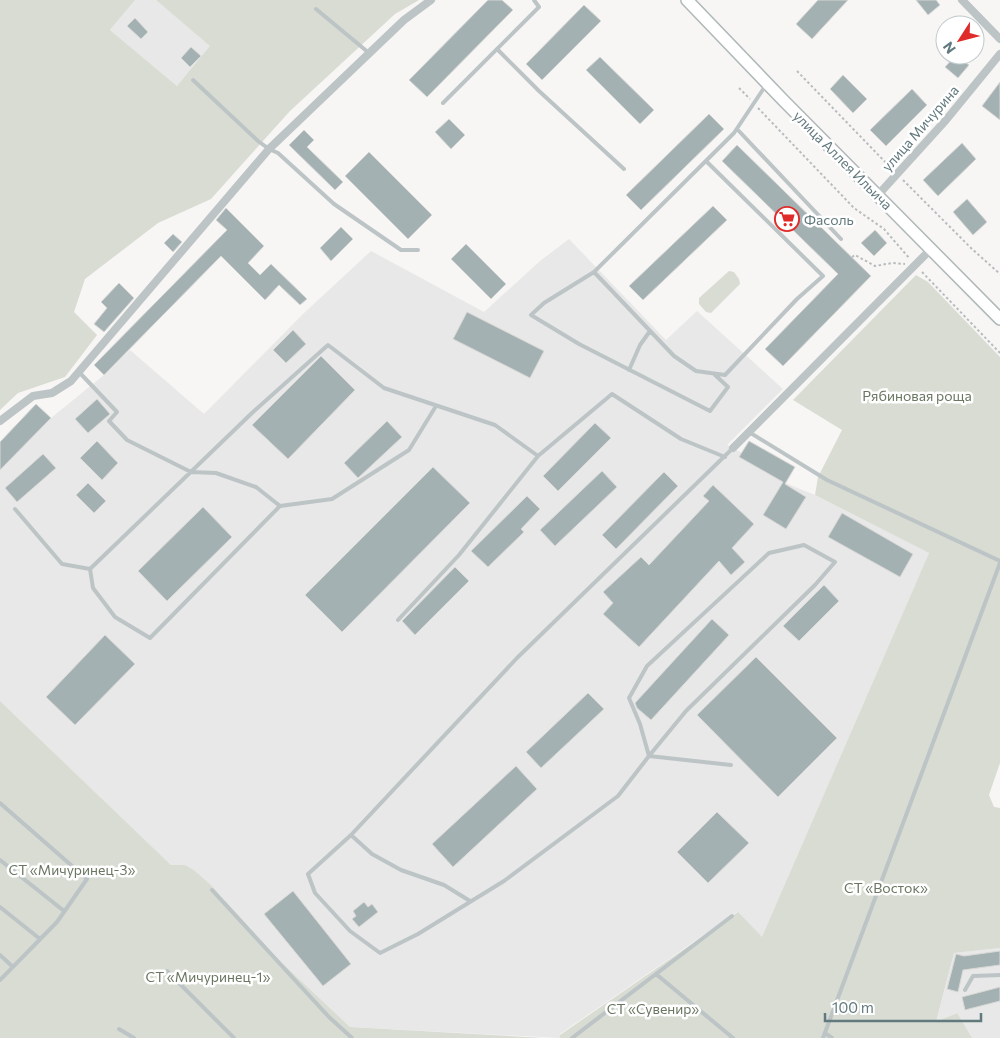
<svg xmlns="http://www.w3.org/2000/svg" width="1000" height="1038" font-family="Commissioner,sans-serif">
  <rect width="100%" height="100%" fill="#f7f6f4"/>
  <path fill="#e7e8e7" d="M135,0H156L211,46L177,86L110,30Z
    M569,239L666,340L697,311L783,389L727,445L742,453L740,458L785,483L815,495L929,553L762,938L737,912L560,1034V1038L350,1027L281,962L211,885L194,870L185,865H171L0,701V470L51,418L104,375L130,350L204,414L303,314L371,251L484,312L540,261Z
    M1000,948V1038H972L956,1013L936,1023L954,953Z"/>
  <path fill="#d8dcd3" d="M0,0H135L110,30L177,86L210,46L156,0H419L395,14L290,111L211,199L158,223L85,279L74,312L97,335L65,377L18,393L0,410Z
    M729,271L734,272L739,279L740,284L711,313L706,312L699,304V298Z
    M916,275L928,282L1000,357V763L989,795L994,807L1000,808V948L954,953L936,1022L957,1013L972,1038H560V1035L738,912L762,937L929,553L815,495L818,477L842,430L793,400Z
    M0,701L171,865H185L194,870L211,885L281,962L350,1027L544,1038H0Z"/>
  <path fill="#a4b1b3" stroke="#d8d8d6" d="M488,0H502L513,10L427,97L409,80Z
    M818,0H848L812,39L796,24Z
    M916,0H936L940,5L928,15Z
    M584,5L601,21L542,80L526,64Z
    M135,18L148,32L141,39L127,26Z
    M191,47L201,56L190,67L181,58Z
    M956,55H973L966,63L969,65L958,78L945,67Z
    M600,57L654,110L640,124L586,70Z
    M843,75L867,99L853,113L830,89Z
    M1000,82V120L982,106Z
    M912,89L927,105L886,146L870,130Z
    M709,114L724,129L641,210L626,195Z
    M449,119L465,135L451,149L435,132Z
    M304,130L314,140L307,147L343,182L335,190L289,145Z
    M962,143L976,159L938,196L923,180Z
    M737,145L871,276L783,366L765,349L838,274L722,161Z
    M369,152L432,215L408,239L345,176Z
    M967,199L987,222L973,235L953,212Z
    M713,206L727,220L643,300L629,286Z
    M226,208L264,246L248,263L260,275L271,264L307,299L300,305L279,285L265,300L221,256L104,375L94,365L227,230L216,220Z
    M341,227L353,239L331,261L320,248Z
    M875,230L887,243L874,256L861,243Z
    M173,234L182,242L173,252L164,243Z
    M466,244L506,284L491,299L451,259Z
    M119,283L134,298L104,332L94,324L107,308L101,302Z
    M467,312L544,351L530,378L453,339Z
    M293,330L306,344L286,363L273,350Z
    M321,356L355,390L288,459L252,425Z
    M97,399L110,414L88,433L75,419Z
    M36,404L51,418L0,470V442Z
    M387,421L402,437L358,478L344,463Z
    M595,423L611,438L558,491L543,476Z
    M97,441L118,463L102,480L80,458Z
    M749,441L795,467L785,484L806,497L786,529L763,515L783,482L739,457Z
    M43,454L56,468L17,502L5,488Z
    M433,467L470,503L342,632L305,595Z
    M602,471L617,487L555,546L540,530Z
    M664,472L678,486L616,549L602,535Z
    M88,483L106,501L94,513L76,495Z
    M713,485L754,524L732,548L745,562L731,575L719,561L639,647L603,614L613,603L603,592L641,557L649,565L709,501L703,496Z
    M527,496L540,509L521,529L524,532L488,567L471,551Z
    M203,507L232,537L167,601L138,571Z
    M842,513L913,554L900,577L828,537Z
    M455,567L469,581L415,635L402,621Z
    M824,585L839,601L799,641L783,626Z
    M712,619L729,635L651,720L637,708L635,703Z
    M105,635L135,664L75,725L46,697Z
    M756,657L837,738L778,797L697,715Z
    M588,693L604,709L541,768L526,752Z
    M516,766L537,789L453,867L432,844Z
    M717,812L749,843L708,883L677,852Z
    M293,891L351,964L323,986L264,914Z
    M364,902L368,907L372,904L378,912L359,927L352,919L356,916L353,911Z
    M1000,951V965L963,970L958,992L947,989L956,954L964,956Z
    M1000,987V1001L965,1010L962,997Z"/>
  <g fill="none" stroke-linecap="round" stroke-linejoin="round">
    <defs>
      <path id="secondary" d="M687,0L784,101L1000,319"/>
    </defs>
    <use href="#secondary" stroke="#b0b8ba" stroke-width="14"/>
    <path stroke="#b8bcbe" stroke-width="2" stroke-dasharray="2.5 2.5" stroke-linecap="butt" d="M797,71L891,168
      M739,88L750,99
      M758,108L854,208L884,229L910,259
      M903,180L972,249L1000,274
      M852,257L855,255L875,266L892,263L905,264
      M922,272L1000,353"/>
    <path stroke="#bdc4c6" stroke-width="4" d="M316,9L369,53
      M497,49L539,91L624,169
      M193,80L258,141L269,149L278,153L334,204L401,250H418
      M443,103L539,7L534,0
      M737,129L841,239
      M706,161L823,276L797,299L725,375L696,371L674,356L594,272L734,133L766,85
      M594,272L544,303L531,315L579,344L710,411L728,387L714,374
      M629,370L640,345L650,331
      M79,372L117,412L109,421L127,440L191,472L216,473L256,487L280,506
      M436,406L409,450L332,499L280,506L150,638L115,617L93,588L90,569L253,412L328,345L384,388L495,425L538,456
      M749,432L827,480L1000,561
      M15,509L62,564L90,569
      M398,620L459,555L538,456L612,394L681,439L725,457
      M649,756L686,711L815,585L835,562L804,545L769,553L647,666L629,698L640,724L649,756L618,796L504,881L418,934L380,953L350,931L315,893L308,874L351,835L517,658L733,448
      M649,756L731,765
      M0,803L87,879L57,922L0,980
      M351,835L372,854L401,870L444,885L470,901
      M0,860L64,911
      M212,890L329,1017L352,1038
      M0,907L40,939
      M0,955L13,967
      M167,971L234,1038
      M656,974L733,1038
      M965,990L973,976L1000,975
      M119,1029L134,1038
      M825,1033L832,1038
      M572,1038L732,916
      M823,1038L1000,563"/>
    <path stroke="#bdc4c6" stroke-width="8" d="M962,0L1000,39
      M878,195L946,120L1000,54
      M0,421L33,396L52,393L71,381L269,149L404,20L431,0
      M733,448L931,249"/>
    <use href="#secondary" stroke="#fff" stroke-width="11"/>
  </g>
  <defs>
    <symbol id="supermarket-ring" viewBox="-11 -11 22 22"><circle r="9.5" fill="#fff" stroke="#df2c2b" stroke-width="1.5"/><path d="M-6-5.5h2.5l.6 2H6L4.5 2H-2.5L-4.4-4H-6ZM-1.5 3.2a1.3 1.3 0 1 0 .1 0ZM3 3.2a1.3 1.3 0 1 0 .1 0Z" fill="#df2c2b"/></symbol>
  </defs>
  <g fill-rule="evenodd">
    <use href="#supermarket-ring" x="773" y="205" width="28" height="28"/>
  </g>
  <g text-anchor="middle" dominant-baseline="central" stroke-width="5" stroke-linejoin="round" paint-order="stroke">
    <g font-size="14" fill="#62797e" stroke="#fff">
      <text transform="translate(920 128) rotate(-49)">улица Мичурина</text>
      <text transform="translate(843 160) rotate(45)">улица Аллея Ильича</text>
    </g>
    <g font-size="14" fill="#62797e" stroke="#fff" text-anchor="start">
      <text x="804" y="219">Фасоль</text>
    </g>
    <g font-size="14" fill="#6a7661" stroke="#fff">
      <text x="917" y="395">Рябиновая роща</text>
      <text x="72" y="869">СТ «Мичуринец-3»</text>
      <text x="886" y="887">СТ «Восток»</text>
      <text x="208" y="976">СТ «Мичуринец-1»</text>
      <text x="653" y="1008">СТ «Сувенир»</text>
    </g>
  </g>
  <g transform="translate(960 40) rotate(234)"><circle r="24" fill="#ffffff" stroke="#c0c9cb"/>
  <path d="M0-4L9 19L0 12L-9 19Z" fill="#df2c2b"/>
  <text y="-8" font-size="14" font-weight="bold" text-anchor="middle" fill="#62797e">N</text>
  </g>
  <path d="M825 1013v8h156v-8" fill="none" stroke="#62797e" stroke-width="2.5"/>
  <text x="832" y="1013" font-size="15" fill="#62797e" stroke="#ffffff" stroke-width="4" paint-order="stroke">100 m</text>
</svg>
